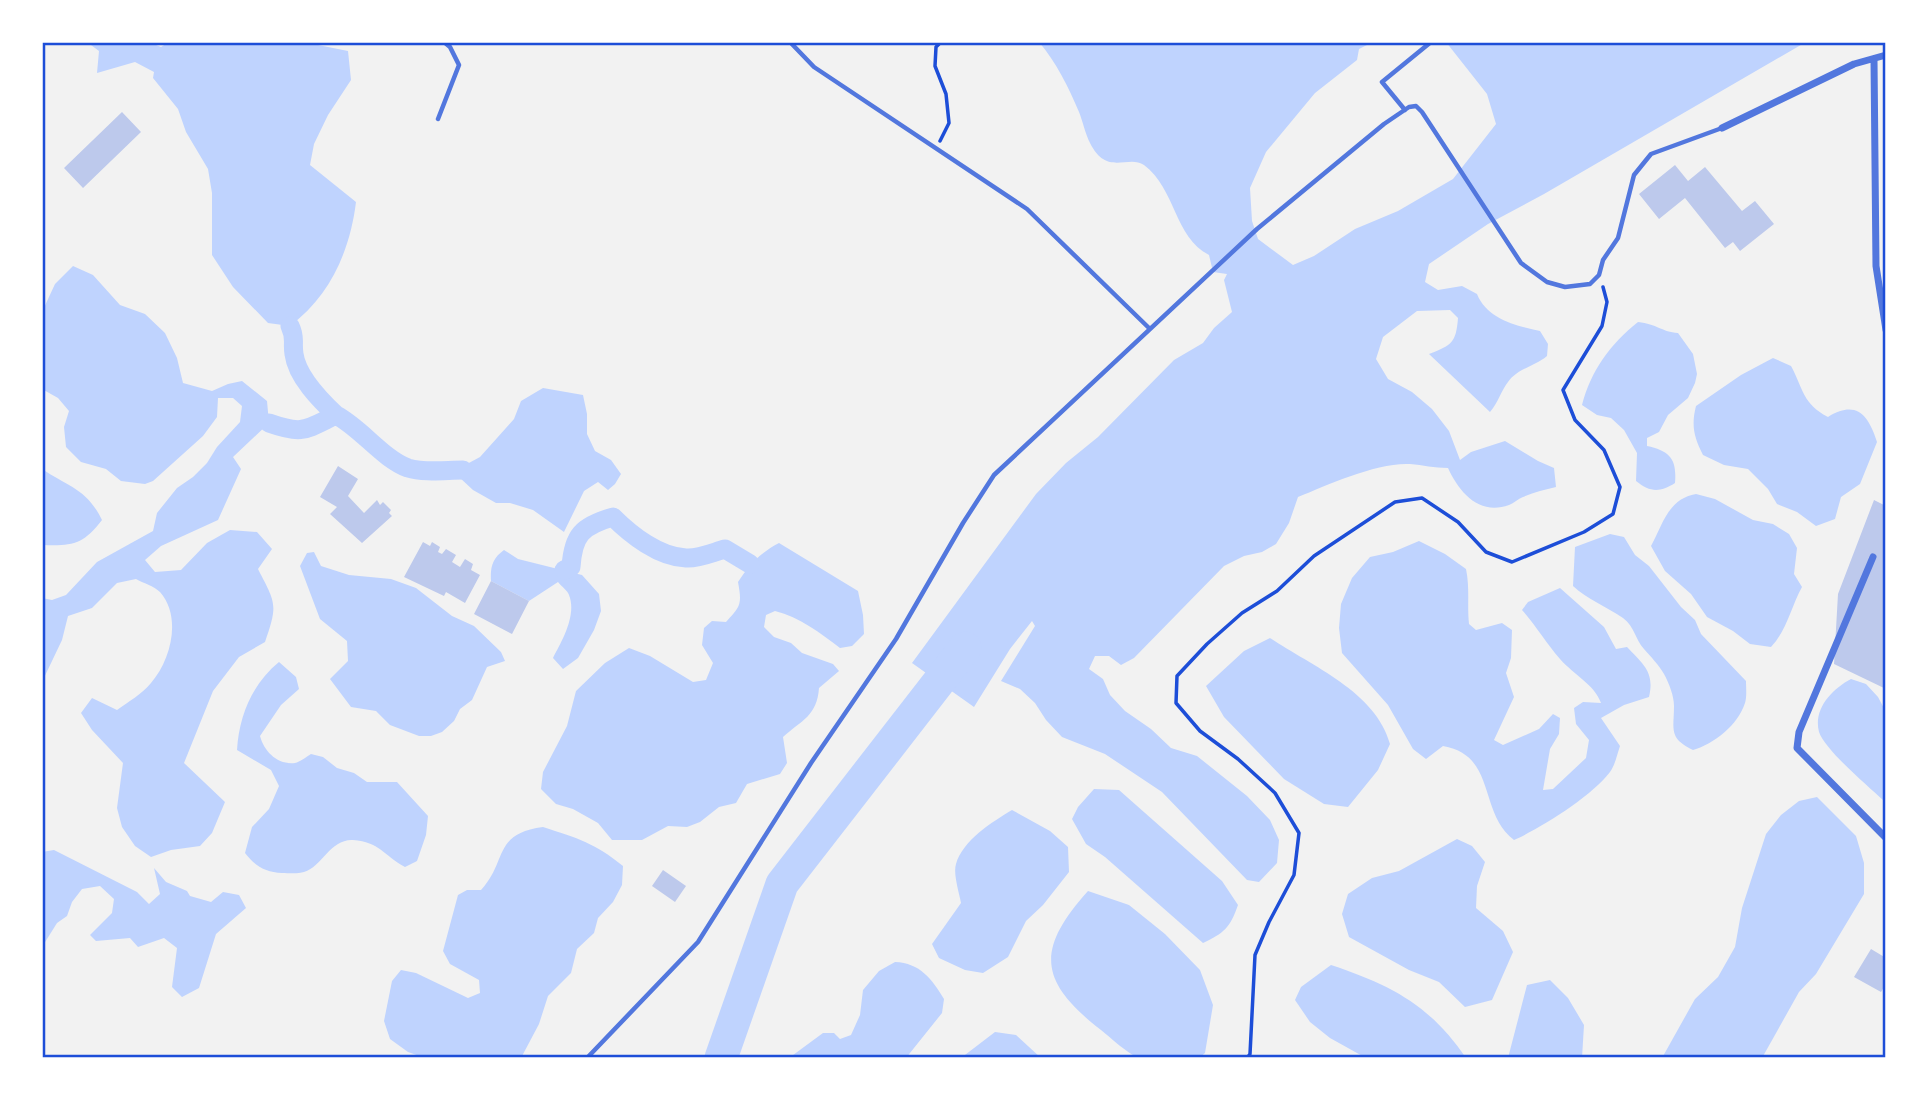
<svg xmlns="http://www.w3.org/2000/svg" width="1928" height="1100" font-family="'Times New Roman',serif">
  <rect width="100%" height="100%" fill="#f2f2f2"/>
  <path fill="#bfd3fe" d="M87,42H149L161,47L169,42H303L348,51L351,80L328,115L314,144L310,165L356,202C350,251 330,296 290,326L268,323L233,287L212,255V193L208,169L186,132L178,109L153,78L154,72L135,62L97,73L99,51Z
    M1039,42H1373L1359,49L1357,60L1315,93L1266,152L1250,188L1252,221L1258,239L1293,265L1314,256L1355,229L1398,211L1453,179L1496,124L1487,94L1446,42H1806L1544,194L1488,224L1429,264L1425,282L1438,290L1462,286L1477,294C1487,319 1516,326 1540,331L1548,344L1547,356C1534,367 1518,368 1508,382C1501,391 1498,403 1490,412L1429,354C1452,345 1456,343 1458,318L1450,310L1417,311L1383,337L1376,359L1388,379L1412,392L1432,409L1449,431L1460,460L1471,452L1505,441L1538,461L1554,468L1556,487C1545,490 1534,492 1523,497C1518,499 1514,503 1509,505C1479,516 1459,492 1448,468C1434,468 1423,465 1410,464C1378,462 1327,485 1298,497L1289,523L1276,544L1262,552L1244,556L1224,566L1134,658L1121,665L1109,656H1095L1089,669L1103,679L1110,695L1125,711L1151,729L1171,748L1197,756L1247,796L1270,820L1279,840L1277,863L1259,882L1247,880L1162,792L1105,754L1062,737L1046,720L1035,703L1020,689L1001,681L1035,626L1032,621L1010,649L974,707L912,663L1036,494L1066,463L1098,437L1174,360L1203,343L1214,328L1232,312L1224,280L1227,274L1213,272L1209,255C1174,237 1176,189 1144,165C1128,154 1107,177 1090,143C1085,133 1083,122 1079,112C1069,88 1056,62 1039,42Z
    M73,266L93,275L120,305L145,314L165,333L177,358L183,383L212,391L228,384L242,381L267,401L269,423L233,457L241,469L218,520L161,546L145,560L155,572L181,570L207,543L230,530L257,532L272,549L258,569C276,604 278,604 265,642L239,657L213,691L184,763L225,802L212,833L200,846L171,850L151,857L135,846L122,827L117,808L123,763L92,730L81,713L92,698L117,710C128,702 142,694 151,683C171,660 182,617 160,592C154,586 143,583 136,579L117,583L92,608L68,616L62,640L42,682V621L45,617L42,614V598L52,600L66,595L97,562L153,531L157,513L177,488L193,477L207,463L217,447L240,422L242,406L233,398H218L217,417L203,436L153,481L145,484L121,481L106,469L81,462L66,447L64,427L69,411L58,398L42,389V312L55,284Z
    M1638,322C1657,324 1662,332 1678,333L1693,354L1697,374L1695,383L1688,398L1668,415L1659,432L1647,438V446C1670,451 1677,459 1675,483C1659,493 1650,492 1636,481L1637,453L1624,430L1611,418L1597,415L1582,405C1591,371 1610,344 1638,322Z
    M1773,358L1791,366C1804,390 1802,403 1828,417C1856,400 1868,414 1877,442L1860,484L1841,497L1835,519L1816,526L1797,512L1777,504L1768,489L1748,469L1724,465L1703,455C1694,437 1691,426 1696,406L1741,375Z
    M543,388L583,395L587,414V434L595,451L611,460L621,474L615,484L608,490L598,482L584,491L564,532L533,510L510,503H496L473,490L459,477L467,464L480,457L514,419L521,401Z
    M42,469C69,487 87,489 102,520C83,545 72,546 42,545Z
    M1696,494L1715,499L1753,520L1773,524L1789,534L1797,548L1794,574L1802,587C1791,607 1787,630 1771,647L1750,644L1733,631L1707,617L1691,594L1665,571L1651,546C1663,524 1668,499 1696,494Z
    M1610,534L1624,537L1635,555L1649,566L1681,607L1695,620L1701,634L1746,681C1746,687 1747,697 1745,703C1738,725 1714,744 1693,750C1668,738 1674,729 1674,706C1674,696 1669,683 1664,674C1659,665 1651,657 1644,649C1635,639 1635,627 1623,618C1607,607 1587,599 1573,586L1575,547Z
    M1419,541L1445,554L1466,569C1470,588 1467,605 1469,624L1476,630L1502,623L1512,630L1511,658L1506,673L1514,697L1494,740L1503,745L1539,729L1553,714L1560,718L1559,734L1550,749L1543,790L1553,789L1586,758L1589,740L1576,724L1574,708L1583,702L1601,703C1594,684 1574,675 1560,659C1546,643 1536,626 1522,610L1528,602L1560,588L1604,627L1616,649L1627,647C1643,664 1655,672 1649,697L1624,705L1601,718L1620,746C1617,755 1615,765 1610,772C1592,796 1541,828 1514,840C1478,813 1497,755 1443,746L1426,759L1413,749L1388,705L1342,653L1339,628L1341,604L1352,578L1370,557L1393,552Z
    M779,543L858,591L863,615L864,634L852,646L840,648C820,633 800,617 775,611L766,615L764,627L774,637L791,643L802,653L833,664L839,671L819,688C817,716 802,720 783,737L787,763L780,774L747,784L736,803L719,807L700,822L687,827L668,826L642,840H612L598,823L573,809L556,804L541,789L543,772L567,726L576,691L605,663L629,648L650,656L693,682L706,680L713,663L702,645L704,628L712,621L726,622C741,606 742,604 738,582C749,565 760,553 779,543Z
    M504,550L518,559L582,575L599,594L601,611L594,630L578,658L563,669L553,658C562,641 577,615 569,595C568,591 561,586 558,582L529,601L491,581C490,566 493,558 504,550Z
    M314,552L321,566L349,575L391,579L416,588L452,616L474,626L501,652L505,661L487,667L472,700L460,709L454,721L442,732L431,736H419L390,725L376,711L351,707L330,679L348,661L347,641L320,619L300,566L307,553Z
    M1270,638C1312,666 1376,692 1390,744L1378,770L1348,807L1324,804L1284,779L1224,717L1206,686L1244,651Z
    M279,662L296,677L299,689L281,705L260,736C264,751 277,765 295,763C300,762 306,757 311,754L323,757L337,768L354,773L367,782H397L428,816L426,835L417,861L405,867C383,855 380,842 353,840C330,839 323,866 304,872C298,874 288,873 282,873C265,872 255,866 245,853L252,827L269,809L279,786L271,770L237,750C239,716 252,684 279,662Z
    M1851,679L1866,684L1878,697L1886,712V799L1883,800C1868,786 1825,750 1819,732C1813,709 1832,689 1851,679Z
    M1094,789L1119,790L1222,881L1238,905C1230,928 1224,933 1203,943L1105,857L1086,844L1072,819L1078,807Z
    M1817,797L1856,836L1864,863V894L1816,974L1799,992L1762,1058H1662L1695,999L1718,977L1735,947L1742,908L1766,834L1781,815L1799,801Z
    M1012,810L1050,831L1068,847L1069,872L1043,905L1026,921L1008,957L983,973L965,970L939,958L932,944L961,903C959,892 953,874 956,864C963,840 992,822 1012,810Z
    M543,827C577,838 595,843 623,866L622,885L613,902L598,918L594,933L577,949L571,973L548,996L539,1024L521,1058H425L408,1052L390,1039L384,1021L392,981L401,970L416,973L468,998L480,993L479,980L450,964L443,951L458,895L467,890H481C508,861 492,834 543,827Z
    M1457,839L1472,846L1485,862L1477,886L1476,908L1503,931L1513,952L1492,1000L1465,1007L1439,982L1409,970L1349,937L1342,914L1348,894L1372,878L1399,871Z
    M54,850L137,892L149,904L160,894L154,868L166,882L187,891L190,896L211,902L223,892L239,895L246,908L216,934L199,988L182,997L172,987L177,948L164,938L138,947L130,938L96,941L90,935L112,913L114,899L100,886L82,889L72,902L67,916L57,923L42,947V852Z
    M1088,891L1129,905L1165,934L1200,970L1213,1005L1205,1053L1199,1058C1180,1058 1159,1061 1140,1058C1130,1056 1110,1037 1101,1030C1039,982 1035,950 1088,891Z
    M895,962C920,963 932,979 944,999L942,1013L906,1058H789L823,1033H834L840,1039L851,1035L860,1015L863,990L879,971Z
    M1331,965C1391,985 1430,1005 1466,1058H1366L1330,1038L1310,1022L1295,1000L1301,987Z
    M1550,980L1568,998L1584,1025L1582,1058H1508L1527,985Z
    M995,1032L1016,1035L1041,1058H961Z"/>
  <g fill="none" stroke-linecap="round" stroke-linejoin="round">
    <path stroke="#bfd3fe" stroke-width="19" d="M290,326C296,338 292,342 294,354C297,377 320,400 336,415
      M269,423C303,435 305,430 336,415C361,428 383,459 408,468C424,473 446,470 463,470
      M564,570L571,567C573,535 582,526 613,517C631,535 659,557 686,558C698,559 714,552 725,549L750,564"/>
    <path stroke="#bfd3fe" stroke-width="33" d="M721,1058L782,884L965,648"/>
  </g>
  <path fill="#bdc9ec" d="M122,112L141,132L83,188L64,168Z
    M1675,165L1688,181L1705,167L1742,211L1755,201L1774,224L1740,251L1733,242L1725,248L1685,198L1659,219L1639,194Z
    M338,466L358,479L348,496L364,513L377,500L380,505L383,502L391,510L389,513L392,516L362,543L330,514L337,507L320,497Z
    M1874,500L1886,506V689L1834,664L1838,594Z
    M423,542L430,546L432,542L440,547L438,552L442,554L446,549L456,555L452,562L460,567L465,559L473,564L471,570L480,575L465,603L446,592L444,596L404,577Z
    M491,581L529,601L512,634L474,614Z
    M663,870L686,886L675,902L652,886Z
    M1871,949L1886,958V984L1881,992L1854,977Z"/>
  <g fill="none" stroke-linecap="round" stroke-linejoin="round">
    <path stroke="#1d4ed8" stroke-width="3.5" d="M940,141L949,123L946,94L935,66L936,47L941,42
      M1247,1058L1250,1054L1255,955L1269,922L1294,875L1299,833L1275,793L1238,759L1200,731L1176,703L1177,676L1207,644L1242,613L1277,591L1314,556L1395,502L1422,498L1458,522L1486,552L1512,562L1584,532L1613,514L1620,487L1604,450L1575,420L1563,390L1602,326L1607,302L1603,287"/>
    <path stroke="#5277de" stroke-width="4.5" d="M790,42L814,67L1027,209L1150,329
      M1405,110L1382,82L1431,42
      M438,119L459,65L450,47L444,42
      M587,1058L698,942L811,763L896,639L963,523L994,475L1257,229L1384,124L1409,107L1416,106L1422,112L1521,263L1547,282L1565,287L1590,284L1599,275L1603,260L1618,238L1634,175L1651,154L1722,128"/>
    <path stroke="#5277de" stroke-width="7" d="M1874,59L1876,266L1886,330
      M1722,128L1854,64L1886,55
      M1873,557L1799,732L1797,748L1886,838"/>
  </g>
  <rect width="1928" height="1100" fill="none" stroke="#ffffff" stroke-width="88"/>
  <rect x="44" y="44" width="1840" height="1012" fill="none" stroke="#1d4ed8" stroke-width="2.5"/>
</svg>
